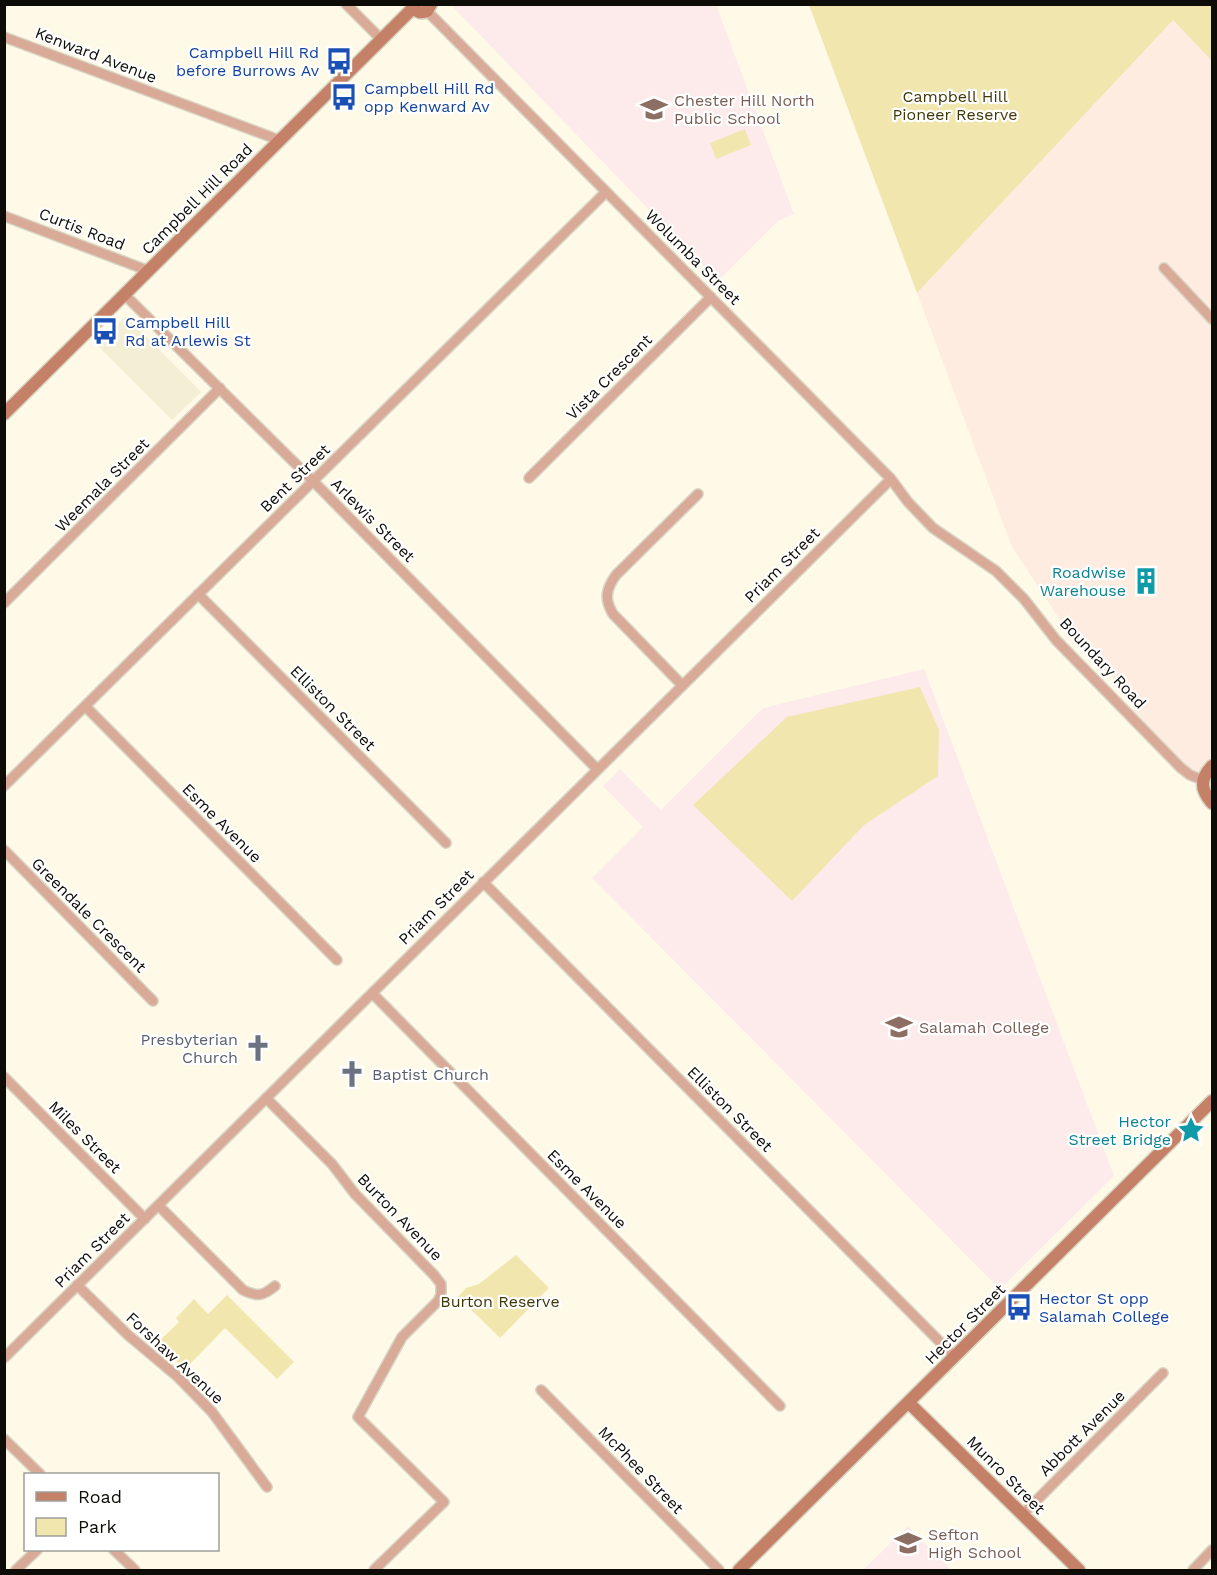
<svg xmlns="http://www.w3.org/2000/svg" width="1217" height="1575" font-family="'Work Sans',sans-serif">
  <rect width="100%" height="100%" fill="#fefae7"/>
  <path fill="#f4efd4" d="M126,316L201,392L172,420L97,345Z"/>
  <path fill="#feece1" d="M1173,19L1212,61V766L1206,773L1190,775L1127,715L1138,704L1070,635L1012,547L917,293Z"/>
  <path fill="#fcebea" d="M451,5H716L794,214L778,221L718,281Z
    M924,669L1114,1176L1000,1289L592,878L643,827L603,786L620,769L661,810L763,708Z
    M908,1526L951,1570H863Z"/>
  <path fill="#f1e6ae" d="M809,5H1212V61L1173,20L917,293Z
    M745,129L751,145L716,159L710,143Z
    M920,687L939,730L938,776L864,825L792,901L693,805L787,717Z
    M516,1255L549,1288L500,1338L458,1297L466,1288L479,1284Z
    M227,1295L294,1362L277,1379L225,1328L185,1369L156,1344L179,1322L176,1318L194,1299L208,1314Z"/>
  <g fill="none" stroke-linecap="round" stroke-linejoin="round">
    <defs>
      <path id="street" d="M346,4L382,40
        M427,11L891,479L908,502L933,528L996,571L1024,599L1056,640L1181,768L1190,775L1203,780
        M4,37L279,140
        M4,216L149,271
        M1164,268L1212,319
        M125,295L317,485L597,769
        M529,478L711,297
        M198,594L446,843
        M4,603L220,388
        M682,685L613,614C604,599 606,589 616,575L698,494
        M85,706L337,960
        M4,786L606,192
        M4,850L153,1001
        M483,882L955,1357
        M372,993L780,1406
        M4,1077L145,1219
        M266,1098L332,1164L355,1194L434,1275L441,1284V1295L438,1301L402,1337L358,1417L444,1502L374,1570
        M159,1206L243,1290C257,1297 263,1296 275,1286
        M77,1285L128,1335L178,1377L212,1412L267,1487
        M4,1358L891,479
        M541,1390L719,1570
        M4,1439L40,1474
        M1022,1515L1163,1373
        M114,1550L135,1570
        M16,1570L37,1550
        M1193,1570L1212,1550"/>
      <path id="secondary" d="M412,4C415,12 421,14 427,11L431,4
        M4,414L413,8
        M1212,766C1200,779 1200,789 1212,803
        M909,1403L1079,1570
        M739,1570L1212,1101"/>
    </defs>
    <use href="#street" stroke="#d7d4c3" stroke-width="12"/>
    <use href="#secondary" stroke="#d7d4c3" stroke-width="15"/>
    <use href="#street" stroke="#d9aa97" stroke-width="9"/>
    <use href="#secondary" stroke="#c58167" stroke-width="12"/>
  </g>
  <defs>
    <symbol id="bus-bare" viewBox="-9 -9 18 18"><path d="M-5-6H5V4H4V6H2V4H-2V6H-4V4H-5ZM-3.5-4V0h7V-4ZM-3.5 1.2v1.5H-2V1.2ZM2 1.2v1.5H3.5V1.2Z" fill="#1a4fb4" stroke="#fff" stroke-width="2.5" paint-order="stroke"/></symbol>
    <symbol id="school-bare" viewBox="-9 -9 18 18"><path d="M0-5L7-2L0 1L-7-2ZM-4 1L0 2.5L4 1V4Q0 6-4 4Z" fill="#8d6e63" stroke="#fff" stroke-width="2.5" paint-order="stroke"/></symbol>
    <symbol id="building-bare" viewBox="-9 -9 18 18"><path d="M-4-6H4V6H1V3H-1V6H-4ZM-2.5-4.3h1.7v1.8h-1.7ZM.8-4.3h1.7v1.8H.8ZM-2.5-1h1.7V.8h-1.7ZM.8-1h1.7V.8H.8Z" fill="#0f9aa8" stroke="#fff" stroke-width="2.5" paint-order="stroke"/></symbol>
    <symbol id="church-bare" viewBox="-9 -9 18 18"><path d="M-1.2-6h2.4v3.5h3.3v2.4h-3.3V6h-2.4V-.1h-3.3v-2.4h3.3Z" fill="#6b7280" stroke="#fff" stroke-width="2.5" paint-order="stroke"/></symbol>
    <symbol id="sight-bare" viewBox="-9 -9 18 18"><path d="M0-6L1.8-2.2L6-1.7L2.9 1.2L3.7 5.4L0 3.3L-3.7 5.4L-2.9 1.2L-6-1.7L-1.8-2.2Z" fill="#0f9aa8" stroke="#fff" stroke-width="2.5" paint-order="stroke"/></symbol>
  </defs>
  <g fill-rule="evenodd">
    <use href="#bus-bare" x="320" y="42" width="38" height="38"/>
    <use href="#bus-bare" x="325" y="78" width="38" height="38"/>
    <use href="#school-bare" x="635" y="90" width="38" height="38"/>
    <use href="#bus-bare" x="86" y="312" width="38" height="38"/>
    <use href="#building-bare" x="1127" y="562" width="38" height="38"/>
    <use href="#school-bare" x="880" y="1008" width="38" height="38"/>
    <use href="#church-bare" x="239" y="1029" width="38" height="38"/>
    <use href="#church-bare" x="333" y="1055" width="38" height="38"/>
    <use href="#sight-bare" x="1172" y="1111" width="38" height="38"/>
    <use href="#bus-bare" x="1000" y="1288" width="38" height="38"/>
    <use href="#school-bare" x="889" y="1524" width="38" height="38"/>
  </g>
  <g text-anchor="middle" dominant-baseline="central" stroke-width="4.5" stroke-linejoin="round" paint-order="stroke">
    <g font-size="16" fill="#164399" stroke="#fff" text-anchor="start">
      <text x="319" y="52" text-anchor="end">Campbell Hill Rd<tspan x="319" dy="18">before Burrows Av</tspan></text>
      <text x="364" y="88">Campbell Hill Rd<tspan x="364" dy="18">opp Kenward Av</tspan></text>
      <text x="125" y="322">Campbell Hill<tspan x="125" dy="18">Rd at Arlewis St</tspan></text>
      <text x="1039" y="1298">Hector St opp<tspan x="1039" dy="18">Salamah College</tspan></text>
    </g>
    <g font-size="16" fill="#0d0c06" stroke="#fff">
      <text transform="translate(96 55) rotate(21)">Kenward Avenue</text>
      <text transform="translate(197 199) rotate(-45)">Campbell Hill Road</text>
      <text transform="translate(82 229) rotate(21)">Curtis Road</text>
      <text transform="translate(693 257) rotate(45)">Wolumba Street</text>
      <text transform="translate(609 377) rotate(-45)">Vista Crescent</text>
      <text transform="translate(295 478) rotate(-44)">Bent Street</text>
      <text transform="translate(102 485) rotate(-45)">Weemala Street</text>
      <text transform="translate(373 520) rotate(45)">Arlewis Street</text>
      <text transform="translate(782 565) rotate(-45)">Priam Street</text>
      <text transform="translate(1103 663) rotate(47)">Boundary Road</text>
      <text transform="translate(333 708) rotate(45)">Elliston Street</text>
      <text transform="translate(222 823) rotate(45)">Esme Avenue</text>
      <text transform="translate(436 907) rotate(-45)">Priam Street</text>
      <text transform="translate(89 915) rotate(45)">Greendale Crescent</text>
      <text transform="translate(730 1109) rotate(45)">Elliston Street</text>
      <text transform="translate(85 1137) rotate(45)">Miles Street</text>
      <text transform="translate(587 1189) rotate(45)">Esme Avenue</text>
      <text transform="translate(400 1217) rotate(46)">Burton Avenue</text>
      <text transform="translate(92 1250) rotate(-45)">Priam Street</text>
      <text transform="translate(965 1324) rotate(-45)">Hector Street</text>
      <text transform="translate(175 1358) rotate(43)">Forshaw Avenue</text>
      <text transform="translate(1082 1433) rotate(-45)">Abbott Avenue</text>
      <text transform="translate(641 1470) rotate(46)">McPhee Street</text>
      <text transform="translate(1006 1475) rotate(45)">Munro Street</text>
    </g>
    <g font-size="16" fill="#403708" stroke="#fff">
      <text x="955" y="96">Campbell Hill<tspan x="955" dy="18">Pioneer Reserve</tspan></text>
      <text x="500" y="1301">Burton Reserve</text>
    </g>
    <g font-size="16" fill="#785e54" stroke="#fff" text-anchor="start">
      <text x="674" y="100">Chester Hill North<tspan x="674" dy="18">Public School</tspan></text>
      <text x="919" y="1027">Salamah College</text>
      <text x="928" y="1534">Sefton<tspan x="928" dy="18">High School</tspan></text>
    </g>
    <g font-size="16" fill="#0d838f" stroke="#fff" text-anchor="end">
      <text x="1126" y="572">Roadwise<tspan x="1126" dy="18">Warehouse</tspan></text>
      <text x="1171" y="1121">Hector<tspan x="1171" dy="18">Street Bridge</tspan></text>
    </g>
    <g font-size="16" fill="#5b616d" stroke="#fff" text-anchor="end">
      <text x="238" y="1039">Presbyterian<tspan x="238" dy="18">Church</tspan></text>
      <text x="372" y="1074" text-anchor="start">Baptist Church</text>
    </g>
  </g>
  <rect width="1217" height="1575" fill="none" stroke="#0d0c06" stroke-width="12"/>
  <rect x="24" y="1473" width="195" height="78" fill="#ffffff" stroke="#9e9e9b" stroke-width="1.5"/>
  <rect x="36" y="1492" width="30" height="9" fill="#c58167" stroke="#9e9e9b" stroke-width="1.5"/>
  <text x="78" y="1503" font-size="18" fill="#0d0c06">Road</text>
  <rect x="36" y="1518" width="30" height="18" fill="#f1e6ae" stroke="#9e9e9b" stroke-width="1.5"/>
  <text x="78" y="1533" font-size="18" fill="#0d0c06">Park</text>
</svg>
